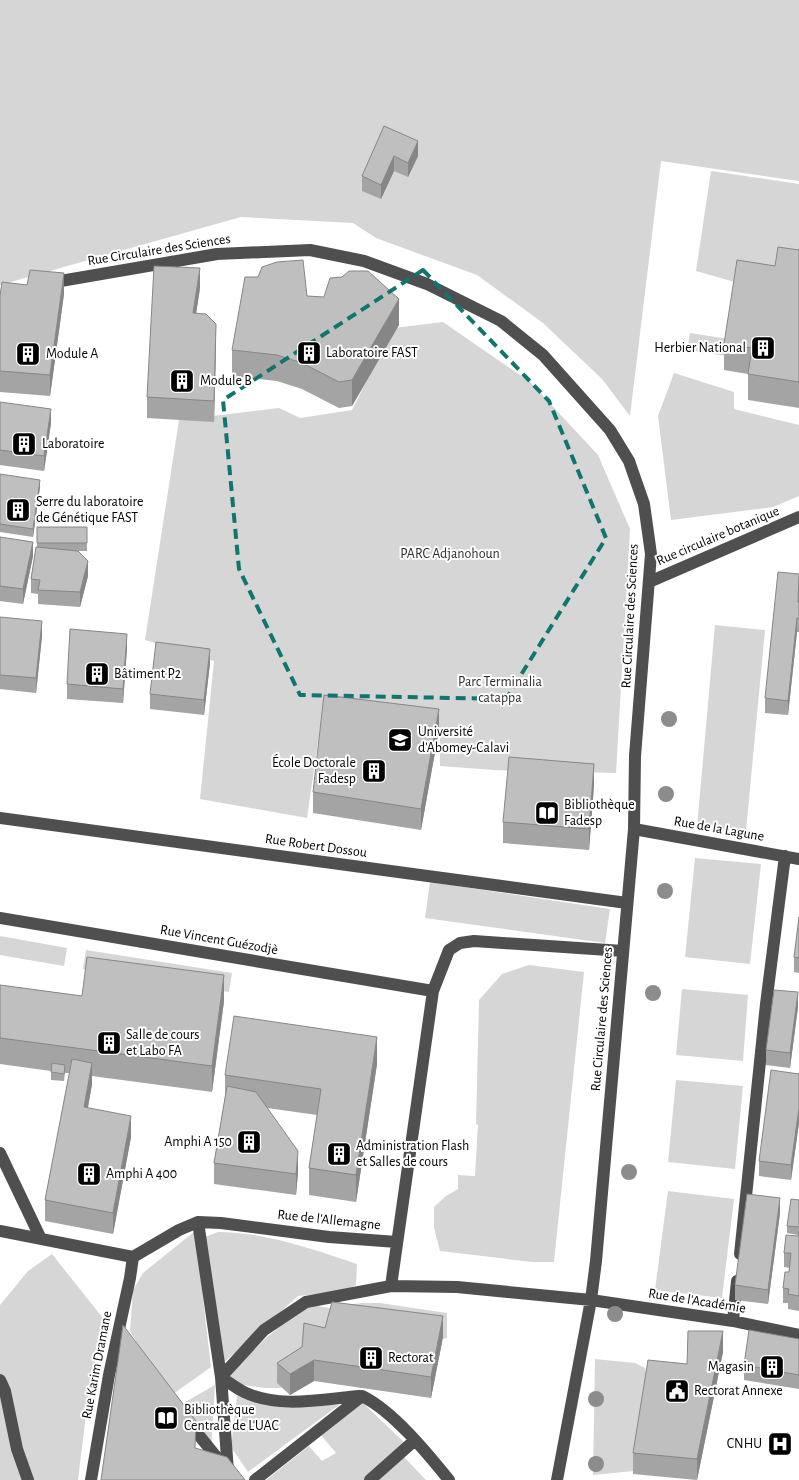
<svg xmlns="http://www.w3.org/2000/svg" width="799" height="1480" font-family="'Alegreya Sans',sans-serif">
  <rect width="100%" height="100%" fill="#fff"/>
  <path fill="#d6d6d6" d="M0,0H799V181L661,161L630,416L602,379L543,323L477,275L376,238L353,223L241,217L0,285Z
    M711,171L799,184V277L738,283L696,271Z
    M443,322L530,382L598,455L630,529L616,773L494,770L440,766V729L322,714L307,818L200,799L214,661L145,640L179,420L279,408L300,418L352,410L368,378L386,329Z
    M690,333L729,339L726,356L687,350Z
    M674,373L734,392V409L799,425V496L773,507L671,520L658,416Z
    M715,625L765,630L746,831L697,827Z
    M695,858L761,864L750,964L685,957Z
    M430,882L610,909L605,943L425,918Z
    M0,936L67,948L64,966L0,955Z
    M86,950L232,973L229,992L83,969Z
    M529,965L584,972L554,1262H532L440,1251L434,1228V1207L446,1196L458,1189V1175L475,1176L478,1125L476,1124L479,1000L502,974Z
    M682,989L748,995L743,1061L676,1055Z
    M676,1080L743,1086L735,1169L668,1162Z
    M668,1191L734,1199L722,1298L655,1290Z
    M195,1231L211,1367L169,1397L130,1331L133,1290L143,1273Z
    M218,1232C265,1232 312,1249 357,1264L356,1285L346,1291L298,1296L221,1365L205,1237Z
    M52,1254L106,1322L89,1390L78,1480H0V1305L28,1271Z
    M361,1303H380L447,1313V1338L443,1339L442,1337L278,1383L282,1388H264L236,1384L229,1374L266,1338L300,1310L312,1305L329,1308Z
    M595,1359L635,1363L645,1368L648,1381L634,1471L593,1475Z
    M215,1385L211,1450L178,1406Z
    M237,1396L287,1405H339L248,1472L231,1447Z
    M363,1403L406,1444L367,1480H266L309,1446L322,1461L336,1453L320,1434Z
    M403,1456L426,1480H377Z"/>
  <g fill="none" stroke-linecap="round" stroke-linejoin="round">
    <path stroke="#4f4f4f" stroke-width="12" d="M49,283L217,254L310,250L364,261L427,284L501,321L543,355L610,430L629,461L644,504L651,554L635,756L634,829L596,1261L591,1300L557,1480
      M649,582L799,517
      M0,818L627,903
      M634,829L799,859
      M0,918L433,991
      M0,1153L41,1239
      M198,1222L221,1377L228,1471
      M0,1231L133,1257
      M740,1254L766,1004L785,856
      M133,1257L179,1230L198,1222L221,1223L329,1237L397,1242
      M391,1286L433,991L449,950L460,943L474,941L623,951
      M733,1321L737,1281
      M221,1377L264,1330L306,1302L391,1286L457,1287L591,1300L733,1321L799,1335
      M221,1377C228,1382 236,1388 244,1392C279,1409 323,1399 360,1396
      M0,1380L5,1391L17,1449L28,1480
      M185,1418L235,1480
      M91,1480L109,1375L130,1278L133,1257
      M255,1480L362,1396C393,1411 427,1453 449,1480
      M370,1480L415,1440"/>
  </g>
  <g fill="#8c8c8c">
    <circle cx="669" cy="719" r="8"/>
    <circle cx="666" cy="794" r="8"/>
    <circle cx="665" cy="891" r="8"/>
    <circle cx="653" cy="993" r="8"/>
    <circle cx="629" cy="1172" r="8"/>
    <circle cx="615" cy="1314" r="8"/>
    <circle cx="596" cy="1399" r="8"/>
    <circle cx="596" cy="1464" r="8"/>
  </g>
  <path fill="#a4a4a4" d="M384,126L418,156L408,177L394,171L381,199L362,191V176Z
    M799,250V408L748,400V374L724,370V344L775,266Z
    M200,288L196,313L216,345L214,422L147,418V397Z
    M64,294L50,396L0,392V296Z
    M307,296L399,325L352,406L339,408L302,389L277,381L232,376V350Z
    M0,402L51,423L44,471L0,465Z
    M0,474L40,487L33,537L0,532Z
    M37,527H87V551H78L88,576L80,607L38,604V594L31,593V579L37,547Z
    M0,537L33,556L23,604L0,601Z
    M799,574V632H797L788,715L765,713V698Z
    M0,617L42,636L36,693L0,689Z
    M127,648L123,703L67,699V684Z
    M210,663L204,715L150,709V694Z
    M439,730L421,830L313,813V792Z
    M594,785L589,850L503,843V822Z
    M799,917V973L794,972V957Z
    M0,985L82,996L224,1001L212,1092L92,1076V1084L88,1108L131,1137L113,1234L45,1221V1200L70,1073H65L64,1081L51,1080V1071L0,1064Z
    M798,1007L790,1068L766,1065V1050Z
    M377,1064L356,1202L309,1195V1168L317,1115L267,1108L298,1172L296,1195L214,1184V1163L225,1098V1075Z
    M799,1074V1123L791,1180L759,1176V1161Z
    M799,1200V1311L788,1309V1303H783V1288L789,1272V1268L784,1267V1253L798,1236V1235L787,1233V1226Z
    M780,1213L768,1304L735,1300V1285Z
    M325,1328L443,1337L431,1398L314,1381L290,1395L277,1383V1363L302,1347Z
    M799,1339V1389L744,1380V1365Z
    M723,1352L697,1480L633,1474V1453L687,1364Z"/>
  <path fill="#868686" d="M418,141V156L408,177V163Z
    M394,156V171L381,199V185Z
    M200,268V288L193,334V313Z
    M64,273V294L50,396V375Z
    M399,299V325L352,406V380Z
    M216,324V345L214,422V401Z
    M51,409V423L44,471V456Z
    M40,480V487L33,537V529Z
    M33,542V556L23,604V589Z
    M88,561V576L80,607V592Z
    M797,618V632L788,715V701Z
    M42,621V636L36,693V678Z
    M127,634V648L123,703V689Z
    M210,649V663L204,715V700Z
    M439,709V730L421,830V809Z
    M594,764V785L589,850V829Z
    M224,975V1001L212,1092V1066Z
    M798,992V1007L790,1068V1053Z
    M377,1037V1064L356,1202V1175Z
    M92,1063V1084L84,1128V1107Z
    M799,1108V1123L791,1180V1165Z
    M131,1116V1137L113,1234V1213Z
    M298,1151V1172L296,1195V1174Z
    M780,1198V1213L768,1304V1290Z
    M443,1316V1337L431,1398V1377Z
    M723,1331V1352L697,1480V1459Z
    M314,1360V1381L290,1395V1374Z"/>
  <path fill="#bfbfbf" stroke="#868686" d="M384,126L418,141L408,163L394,156L381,185L362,176Z
    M778,247L799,250V382L748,374L752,348L724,344L737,260L775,266Z
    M303,260L307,296L324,297L330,278L342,277L349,271H368L399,299L352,380L339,382L302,363L277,355L232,350L245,277H258L262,267L277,262Z
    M154,266L200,268L193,313L206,314L216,324L214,401L147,397Z
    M30,270L64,273L50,375L0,371V296L2,282L27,285Z
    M0,402L51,409L44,456L0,450Z
    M0,474L40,480L33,529L0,524Z
    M37,527H87V543H37Z
    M0,537L33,542L23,589L0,586Z
    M36,547L78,551L88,561L80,592L38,590L40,580L31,579Z
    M778,572L799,574L798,602H799V618H797L788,701L765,698Z
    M0,617L42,621L36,678L0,675Z
    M70,629L127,634L123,689L67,684Z
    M156,642L210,649L204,700L150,694Z
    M324,695L439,709L421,809L313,792Z
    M509,757L594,764L589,829L503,822Z
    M799,917V958L794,957Z
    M87,957L224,975L212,1066L0,1038V985L82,996Z
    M774,990L798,992L790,1053L766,1050Z
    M234,1016L377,1037L356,1175L309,1168L321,1089L225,1075Z
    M72,1059L92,1063L84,1107L131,1116L113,1213L45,1200Z
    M52,1063L65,1065L64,1074L51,1072Z
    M771,1070L799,1074V1108L791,1165L759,1161Z
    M227,1086L256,1092L298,1151L296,1174L214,1163Z
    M747,1194L780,1198L768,1290L735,1285Z
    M791,1199L799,1200V1227L787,1226Z
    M799,1231V1296L788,1294L789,1289L783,1288L785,1272H789L791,1253H784L786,1235L798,1236Z
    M332,1302L443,1316L431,1377L314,1360L290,1374L277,1363L302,1347L304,1323L325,1328Z
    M123,1325L196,1421L195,1448L227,1457L245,1480H101Z
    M749,1330L799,1339V1375L744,1365Z
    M688,1331H723L697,1459L633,1453L648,1360L687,1364Z"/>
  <path fill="none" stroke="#0f766e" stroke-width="4" stroke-dasharray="10 6" stroke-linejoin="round" d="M423,270L549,401L606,538L506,699L300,695L239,569L223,400Z"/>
  <defs>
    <symbol id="building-square" viewBox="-11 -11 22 22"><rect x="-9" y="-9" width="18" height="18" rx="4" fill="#000" stroke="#fff"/><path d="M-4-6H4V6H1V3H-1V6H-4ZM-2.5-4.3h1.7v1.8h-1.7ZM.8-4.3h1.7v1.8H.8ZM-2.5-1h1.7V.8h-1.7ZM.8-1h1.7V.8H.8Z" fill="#fff"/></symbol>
    <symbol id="university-square" viewBox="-11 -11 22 22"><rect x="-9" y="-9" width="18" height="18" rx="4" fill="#000" stroke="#fff"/><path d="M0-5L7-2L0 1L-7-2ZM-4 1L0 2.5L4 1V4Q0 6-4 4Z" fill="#fff"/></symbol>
    <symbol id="library-square" viewBox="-11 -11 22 22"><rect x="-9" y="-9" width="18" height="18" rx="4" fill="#000" stroke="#fff"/><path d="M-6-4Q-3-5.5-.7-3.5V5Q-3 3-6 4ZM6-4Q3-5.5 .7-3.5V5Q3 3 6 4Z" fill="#fff"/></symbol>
    <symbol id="civic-square" viewBox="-11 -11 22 22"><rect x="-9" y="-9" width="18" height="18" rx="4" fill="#000" stroke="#fff"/><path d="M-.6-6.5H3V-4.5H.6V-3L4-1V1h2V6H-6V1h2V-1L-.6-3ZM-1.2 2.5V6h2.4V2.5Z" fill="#fff"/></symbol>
    <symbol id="hospital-square" viewBox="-11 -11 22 22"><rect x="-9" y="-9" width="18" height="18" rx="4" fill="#000" stroke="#fff"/><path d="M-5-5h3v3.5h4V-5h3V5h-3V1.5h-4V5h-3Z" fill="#fff"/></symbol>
  </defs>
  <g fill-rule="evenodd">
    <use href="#building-square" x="749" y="334" width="28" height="28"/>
    <use href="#building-square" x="295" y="339" width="28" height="28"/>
    <use href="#building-square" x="14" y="340" width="28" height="28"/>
    <use href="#building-square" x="168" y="367" width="28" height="28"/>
    <use href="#building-square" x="10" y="430" width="28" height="28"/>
    <use href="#building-square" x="4" y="496" width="28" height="28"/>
    <use href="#building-square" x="83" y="660" width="28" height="28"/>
    <use href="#university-square" x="386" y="726" width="28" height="28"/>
    <use href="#building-square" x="360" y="757" width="28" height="28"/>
    <use href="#library-square" x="533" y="799" width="28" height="28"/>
    <use href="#building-square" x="95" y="1029" width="28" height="28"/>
    <use href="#building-square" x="235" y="1128" width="28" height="28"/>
    <use href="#building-square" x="325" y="1140" width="28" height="28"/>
    <use href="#building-square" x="75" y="1160" width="28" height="28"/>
    <use href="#building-square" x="357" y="1344" width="28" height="28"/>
    <use href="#building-square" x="758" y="1353" width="28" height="28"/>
    <use href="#civic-square" x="663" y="1377" width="28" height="28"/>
    <use href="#library-square" x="152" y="1404" width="28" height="28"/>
    <use href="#hospital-square" x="766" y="1430" width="28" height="28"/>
  </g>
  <g text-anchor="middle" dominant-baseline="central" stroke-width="4" stroke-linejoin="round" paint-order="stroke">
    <g font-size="14" fill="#000" stroke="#fff">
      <text transform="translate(159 250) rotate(-9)">Rue Circulaire des Sciences</text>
      <text transform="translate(718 536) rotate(-23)">Rue circulaire botanique</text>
      <text transform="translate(630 616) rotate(-87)">Rue Circulaire des Sciences</text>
      <text transform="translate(719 829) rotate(10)">Rue de la Lagune</text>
      <text transform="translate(316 846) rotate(8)">Rue Robert Dossou</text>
      <text transform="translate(219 940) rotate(10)">Rue Vincent Guézodjè</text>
      <text transform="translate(602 1019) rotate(-85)">Rue Circulaire des Sciences</text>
      <text transform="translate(329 1220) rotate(6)">Rue de l'Allemagne</text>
      <text transform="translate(697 1301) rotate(9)">Rue de l'Académie</text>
      <text transform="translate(97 1365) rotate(-79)">Rue Karim Dramane</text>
    </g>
    <g font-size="14" fill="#000" stroke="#fff" text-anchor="start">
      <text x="746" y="348" text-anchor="end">Herbier National</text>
      <text x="326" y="353">Laboratoire FAST</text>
      <text x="46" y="354">Module A</text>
      <text x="200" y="381">Module B</text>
      <text x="42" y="444">Laboratoire</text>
      <text x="36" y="502">Serre du laboratoire<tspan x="36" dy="16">de Génétique FAST</tspan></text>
      <text x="114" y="674">Bâtiment P2</text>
      <text x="418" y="732">Université<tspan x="418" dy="16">d'Abomey-Calavi</tspan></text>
      <text x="356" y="763" text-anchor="end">École Doctorale<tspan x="356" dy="16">Fadesp</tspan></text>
      <text x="564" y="805">Bibliothèque<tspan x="564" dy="16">Fadesp</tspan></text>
      <text x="126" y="1035">Salle de cours<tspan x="126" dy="16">et Labo FA</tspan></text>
      <text x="232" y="1142" text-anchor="end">Amphi A 150</text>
      <text x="356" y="1146">Administration Flash<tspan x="356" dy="16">et Salles de cours</tspan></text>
      <text x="106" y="1174">Amphi A 400</text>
      <text x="388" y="1358">Rectorat</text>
      <text x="754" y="1367" text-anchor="end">Magasin</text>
      <text x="694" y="1391">Rectorat Annexe</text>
      <text x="184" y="1410">Bibliothèque<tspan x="184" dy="16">Centrale de L'UAC</tspan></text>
      <text x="762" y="1444" text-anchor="end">CNHU</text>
    </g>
    <g font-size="14" fill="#2d2d2d" stroke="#fff">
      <text x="450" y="554">PARC Adjanohoun</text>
      <text x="500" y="682">Parc Terminalia<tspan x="500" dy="16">catappa</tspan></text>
    </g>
  </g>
</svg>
